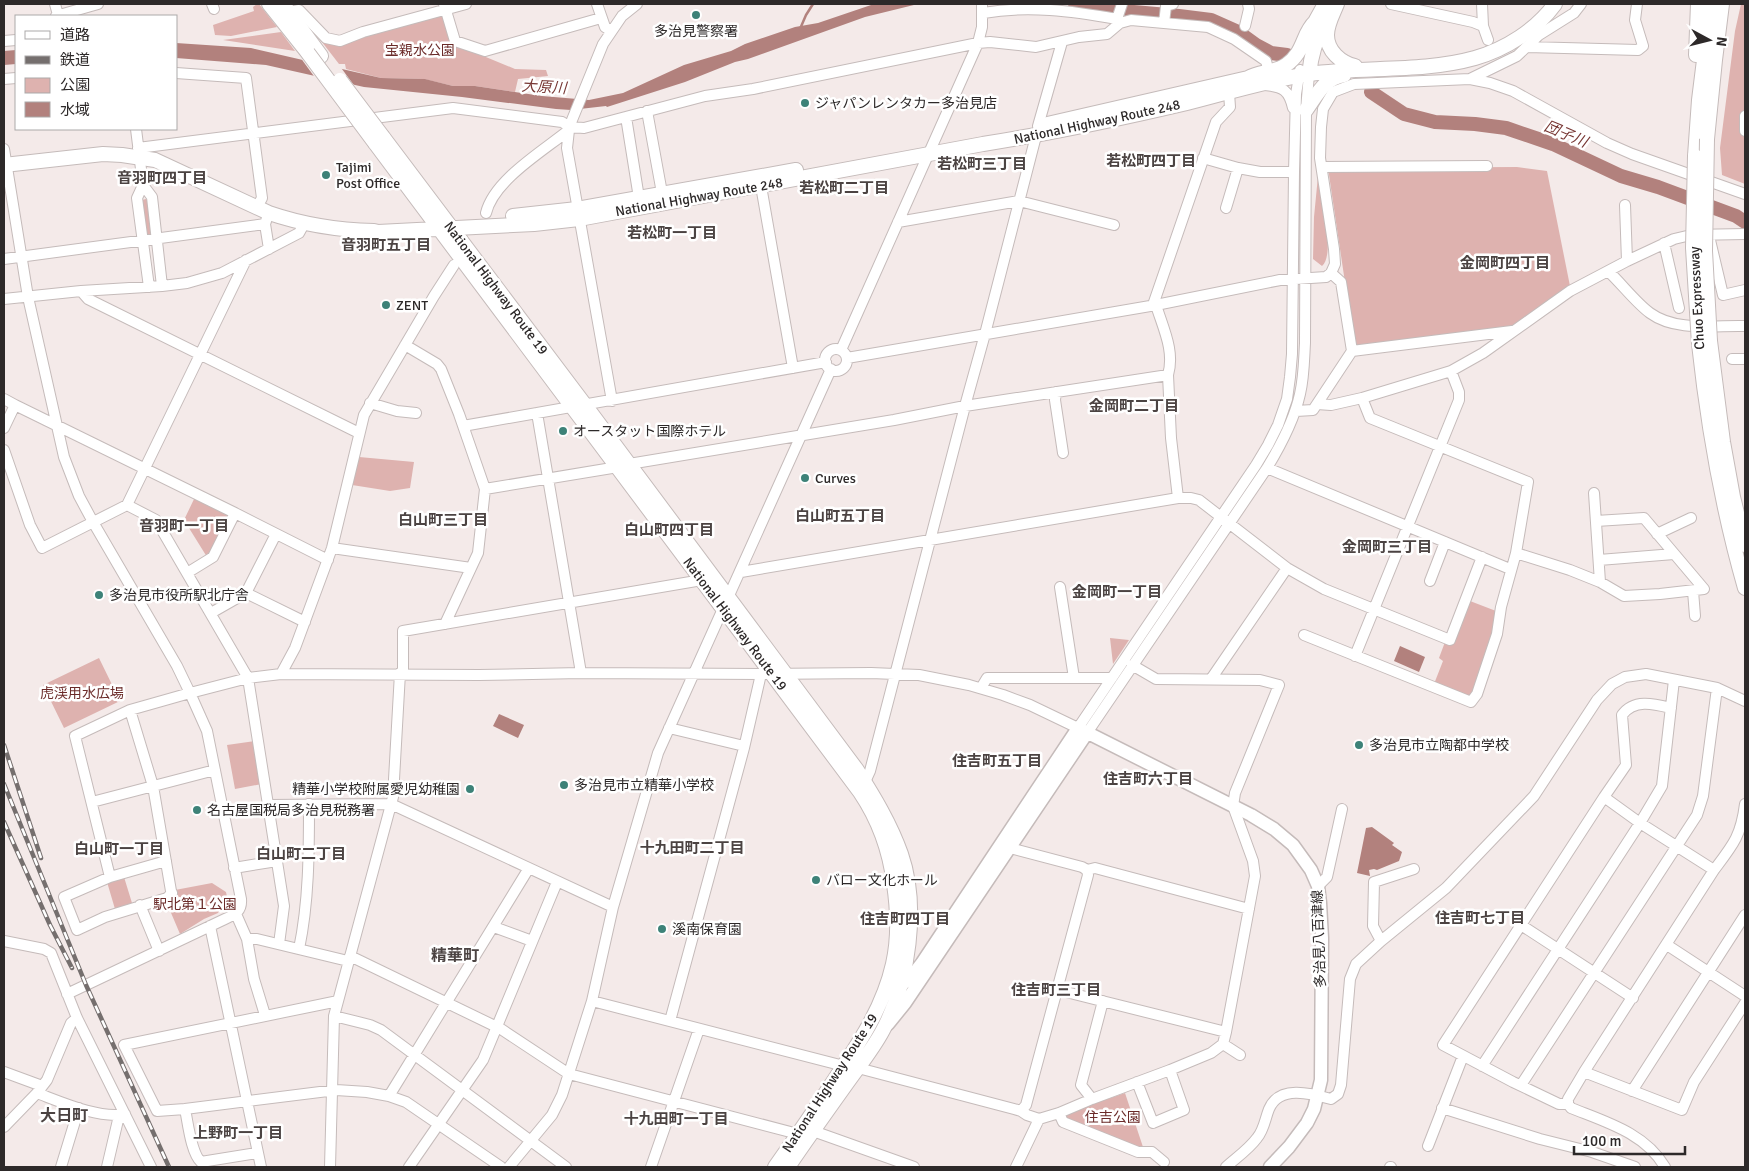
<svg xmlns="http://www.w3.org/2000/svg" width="1749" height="1171" font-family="Signika,'Noto Sans JP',sans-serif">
  <rect width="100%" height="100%" fill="#f4eae9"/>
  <path fill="#deb2af" d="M257,4H259L277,27L231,36L215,35L213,25L254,11L253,7Z
    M1741,4H1745V184L1722,175L1720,148L1735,31Z
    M301,15L339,45L438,15L445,18L452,43L515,69L546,70L548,76L518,79L515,92L475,86H453L424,79L381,78L346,69L345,64H339Z
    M281,32L295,51L223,40Z
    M1517,167L1547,171L1570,286L1517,324L1504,330L1362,348L1354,343L1328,168Z
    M1318,176C1321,195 1336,254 1322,266L1313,259L1314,217Z
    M146,199L150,201L153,232L148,235L144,233L142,200Z
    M359,457L414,462L410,488L390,491L352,485Z
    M195,497L228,513L229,517L207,557L184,520Z
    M1470,601L1496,611L1494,634L1473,693L1468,698L1434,684L1443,661L1439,658L1445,642L1452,644Z
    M1110,638L1129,640L1113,664Z
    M99,658L120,701L64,728L43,685Z
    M255,741L262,784L235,789L227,745Z
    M124,877L132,903L115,909L107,882Z
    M212,883L226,892L227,897L218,913L204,919L180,934L166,901L176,898L175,890Z
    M1125,1093L1143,1147L1139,1149L1065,1119L1066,1113Z"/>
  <path fill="#b2817d" d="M874,4H918L865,17L748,59L735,62L685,82L607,107L606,106L571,110L556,109L462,97L364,87L266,65L176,58V43L251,48L381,78L425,79L453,86H475L542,96L589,100L623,93L684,65L731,51L745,44L795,27L818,23Z
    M16,50V64L4,65V51Z
    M1400,646L1425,657L1419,672L1394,661Z
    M499,714L524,725L518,738L493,726Z
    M1372,827L1394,843L1392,845L1402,852L1399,861L1377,870L1374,869L1369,870L1370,876L1357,873L1366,828Z"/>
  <path fill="#f4eae9" d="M300,57L339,65L356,88L316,79Z"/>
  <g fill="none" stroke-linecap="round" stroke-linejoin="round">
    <path stroke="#b2817d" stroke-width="2.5" d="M800,29L806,15L813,4"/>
    <path stroke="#b2817d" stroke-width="14" d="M1075,4L1111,10L1179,16L1211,20L1238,32L1256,45L1271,53L1287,55
      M1371,92L1404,114L1435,122L1475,124L1506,128L1553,144L1621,176L1658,187L1736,216L1745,222"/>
    <defs>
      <path id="minor" d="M55,4L58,15
        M212,4L214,9
        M444,4L455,41L485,51L601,18
        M597,4L605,27L611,31
        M1391,4L1473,22L1483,26L1488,40
        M1482,4L1483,26
        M288,12L299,10L326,38L340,41L363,32L466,4
        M983,13C1028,5 1072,11 1117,19
        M56,16L98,4
        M1120,23L1131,20L1208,27L1234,39L1266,61L1269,72
        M1164,23L1166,6L1173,4
        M1245,26L1249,9L1248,4
        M4,41L16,40
        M1527,47L1638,50L1643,46L1635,20L1637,4
        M176,73L246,78L262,198L257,207
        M4,79L16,78
        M1470,79L1517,56L1539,35L1574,13L1581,4
        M1265,85C1283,87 1289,90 1293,108
        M647,111L662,193
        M1745,116V131
        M626,117L639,198
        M1038,126L1062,42
        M136,129L143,185L137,198L149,287
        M138,148L453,108L562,122L570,127L584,128L705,96L753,89L978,43L990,42L1036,47L1079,37L1107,34L1120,23L1117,19L1122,4
        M4,149L28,297L64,457L79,496L93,522L177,666L190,693L248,678L281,674L479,675L581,673L761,674L871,673L919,675L969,685L1003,695L1030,705L1078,728L1256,465L1268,445L1278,425L1287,399L1290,377L1292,354L1294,172L1296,94L1300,70
        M1203,158L1238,168L1260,172H1294
        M1322,167L1487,166
        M143,185L152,197L162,286
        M761,186L793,368
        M1625,205L1627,261
        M1226,208L1238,168
        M486,213C494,180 543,151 569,130
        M267,218L265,224L269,249
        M898,222L1019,201L1114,225
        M1709,236L1723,295L1745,290
        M1664,243L1679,308
        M4,259L265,224
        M1608,271C1621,283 1636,303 1650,313C1676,332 1715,325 1745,326
        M81,291L88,299L359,433
        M4,299L81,291L162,286L187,283L222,273L299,233L304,224
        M1153,305L1216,122L1230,107L1229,93
        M1156,305C1163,328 1175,351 1168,375
        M405,345L437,364L441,369L459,414L485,489L478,553L445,624
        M825 360a11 11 0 1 1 22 0a11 11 0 1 1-22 0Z
        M841,350L978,43L982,27V4
        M1352,351L1512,331
        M847,358L1156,305L1280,280L1326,277L1331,273L1335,264L1334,249L1320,158L1321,127L1323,109L1333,92L1354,84L1470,79L1490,83L1513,91L1607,143L1632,154L1745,194
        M1732,359H1745
        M1056,392L1055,400L1063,453
        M4,399L15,405
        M612,401L567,148L569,130L572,120L603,44L622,16L637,4
        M370,403L397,411L416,413
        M1317,404L1331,405L1362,398L1451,371L1483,353L1570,291L1627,261L1674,239L1691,235L1745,234
        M1296,411L1313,410L1352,351L1341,282L1331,273
        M537,413L581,673
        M463,426L826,362
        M4,428L15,405L235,513L213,557L187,573
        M4,450L30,525L42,548L127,505L156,520L248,678L284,906L279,944
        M629,464L894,420L965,406L1168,375L1171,438L1178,498
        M1267,468L1510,569
        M485,489L618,467
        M1594,493L1600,582
        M127,505L246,260
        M235,513L328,560
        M1657,534L1691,518
        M332,548L471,568
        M1516,553L1570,570L1600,582L1624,596L1660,594L1704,589L1644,518L1596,521
        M1599,560L1674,554
        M741,572L1178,498H1191L1199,500L1287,568L1324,589L1450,640L1482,557
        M1430,581L1445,542
        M1060,587L1074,678
        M1693,591L1695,616
        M246,593L305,622
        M211,613L246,593L276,534
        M1304,635L1471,702L1477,694L1497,634L1501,607L1516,553L1528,482L1370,418L1362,398
        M1355,656L1459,400V392L1451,371
        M281,674L295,648L332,548L364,415L434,296L454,265
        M403,674V631L702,580
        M1211,679L1287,568
        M981,688L987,678H1112
        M130,710L153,786L171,891L172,893L167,898L105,917L77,930L64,897L110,877L166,861
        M669,728L744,746
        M1087,733L1267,468C1281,445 1294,421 1300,394C1304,377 1304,360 1305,343L1306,110L1309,74
        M865,782L870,771L965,406L985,334L1036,136
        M1604,797L1640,823L1714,870
        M92,802L215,770
        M269,805L391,804L613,907
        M234,868L277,861
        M1087,870L1095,868L1249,909
        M1318,886L1327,877L1342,809
        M140,905L159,951
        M236,914L247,939L254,979L265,1015
        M1521,925L1633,998
        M210,926L261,1167
        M494,927L532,941
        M247,939H257L348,961
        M4,941L44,949L51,953L77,1018L151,1167
        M1381,941L1373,926L1374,882L1414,869
        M1667,945L1745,996
        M299,949C309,901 309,852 309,804
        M350,956L501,1029L569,1074L798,1134
        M1058,990L1226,1032
        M67,994L225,919C236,914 242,911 241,899L207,731L190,693L130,710L75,736L110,877
        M338,1001L124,1045L157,1111L185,1109L336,1090L367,1092L389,1096L406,1102L501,1167
        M592,1001L844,1066
        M334,1016L370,1025L381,1030L566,1167
        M670,1021L744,748L761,674
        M1223,1044L1240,1055
        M1482,1066L1640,823L1662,786L1674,680
        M858,1068L1014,1109L1021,1111L1026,1105L1088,875L1087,870L1082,867L1010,848
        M4,1072L42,1086
        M1584,1072L1682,1110L1694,1082L1745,1003
        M1137,1082L1153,1123L1184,1110L1170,1070
        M1521,1085L1697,815L1703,796L1717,688
        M1632,1091L1745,915
        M37,1093C61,1102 99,1119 125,1114
        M389,1096L529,868
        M1092,1099L1081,1085L1103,1001
        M1568,1104V1099L1584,1072L1714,870C1733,845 1741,836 1745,804
        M1442,1108L1540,1139L1592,1152L1635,1167
        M185,1109C188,1123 191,1153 201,1162L257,1153
        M1021,1111L1027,1115L1039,1119L1059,1113L1092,1099L1170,1070L1211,1053L1223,1044L1226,1032L1255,876L1253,861L1233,806L1235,793L1279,685L1260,680L1156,679L1132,665
        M1059,1113L1063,1122L1138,1152H1152L1164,1162
        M4,1127L37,1093L47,1080L71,1023L77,1018
        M813,1131L914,1167
        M1428,1146L1463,1056
        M61,1167L79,1108
        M107,1167L118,1120L125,1114
        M330,1167L334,1016L393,797L400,673
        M409,1167L483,1060L557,882
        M509,1167L552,1115L562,1095L592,1001L613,907L658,753L831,369
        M651,1167L699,1029
        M1016,1167L1039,1119
        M1226,1167C1236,1158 1249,1149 1257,1138C1264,1130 1265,1119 1269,1109C1279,1085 1310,1093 1331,1099L1338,1094L1341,1085L1350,979L1356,964L1381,941L1446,888L1534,796L1597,700L1612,684L1625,677L1646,674L1717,688L1745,701
        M1390,1167H1391
        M1665,1167C1645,1133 1606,1122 1571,1108L1568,1104H1559L1513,1082L1443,1045L1604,797L1626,765L1622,715C1634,698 1655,704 1671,708"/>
      <path id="major" d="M897,989L912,976L922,963L1078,728L1251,815L1274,829L1293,845L1311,870L1318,886L1320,903L1322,938L1321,1080L1314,1109L1307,1123L1289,1147L1270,1167
        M888,1024L905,1003L1087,733"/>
      <path id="highway" d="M269,4L308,53
        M283,4L321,56
        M1337,4C1333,14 1327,24 1327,35C1327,51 1341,63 1355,66
        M1313,31L1315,22L1325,4
        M1696,55L1698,4
        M1309,74C1311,56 1316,39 1324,23
        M1248,78C1259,71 1275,73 1286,65C1305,52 1302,34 1315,22
        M1306,110C1317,95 1324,78 1344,75
        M1043,125L1248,78H1256
        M383,137L585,405L857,770C874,797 890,823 901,854C919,906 909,982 883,1030C873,1049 859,1066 847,1083C827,1111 807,1139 788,1167
        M1707,139L1715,60L1722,4
        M375,143L860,792C879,820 890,852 894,884C898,911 899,938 893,964C883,1009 856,1048 831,1085C813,1113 794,1140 775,1167
        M1695,156L1699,100L1711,4
        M4,165L103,154L122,155L155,160L269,213C304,225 337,230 374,231L378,232L534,224L579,219L983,144C1052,133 1119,119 1187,103C1227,93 1268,80 1309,74C1364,66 1421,73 1475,58C1506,49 1536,30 1555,4
        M513,216L577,209L796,170
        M1710,341L1723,442L1733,497L1745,545
        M1699,344C1708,427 1722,508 1745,588"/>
    </defs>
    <use href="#minor" stroke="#c5bbba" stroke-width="12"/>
    <use href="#major" stroke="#c5bbba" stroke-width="15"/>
    <use href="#highway" stroke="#c5bbba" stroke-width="16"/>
    <use href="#minor" stroke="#fff" stroke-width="10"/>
    <use href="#major" stroke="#fff" stroke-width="12"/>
    <use href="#highway" stroke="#fff" stroke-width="14"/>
    <defs>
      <path id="rail" d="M4,745L41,858
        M4,784L86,985L169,1167
        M4,822L50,925L72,968"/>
    </defs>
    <use href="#rail" stroke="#756f6e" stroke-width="4.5"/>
    <use href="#rail" stroke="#fff" stroke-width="2.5" stroke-dasharray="8" stroke-linecap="butt"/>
    <defs>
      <path id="highway-bridge" d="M308,53L375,143
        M340,80L383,137
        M1707,139L1705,251L1710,341
        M1695,156L1693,248L1699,344"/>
    </defs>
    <use href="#highway-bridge" stroke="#c5bbba" stroke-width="16" stroke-linecap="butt"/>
    <use href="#highway-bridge" stroke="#fff" stroke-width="14"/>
  </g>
  <g fill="#3d8278" stroke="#fff" stroke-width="2">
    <circle cx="696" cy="15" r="5"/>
    <circle cx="805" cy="103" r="5"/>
    <circle cx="326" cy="175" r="5"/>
    <circle cx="386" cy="305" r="5"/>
    <circle cx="563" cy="431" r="5"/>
    <circle cx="805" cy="478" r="5"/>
    <circle cx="99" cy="595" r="5"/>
    <circle cx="1359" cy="745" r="5"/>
    <circle cx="564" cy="785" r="5"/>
    <circle cx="470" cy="789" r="5"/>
    <circle cx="197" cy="810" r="5"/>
    <circle cx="816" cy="880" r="5"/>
    <circle cx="662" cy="929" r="5"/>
  </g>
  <g text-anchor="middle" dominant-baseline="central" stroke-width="5" stroke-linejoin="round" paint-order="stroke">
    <g font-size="14" fill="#2d2929" stroke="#fff" text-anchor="start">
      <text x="696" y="31" text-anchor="middle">多治見警察署</text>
      <text x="815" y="103">ジャパンレンタカー多治見店</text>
      <text x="336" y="167">Tajimi<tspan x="336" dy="16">Post Office</tspan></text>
      <text x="396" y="305">ZENT</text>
      <text x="573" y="431">オースタット国際ホテル</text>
      <text x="815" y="478">Curves</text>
      <text x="109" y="595">多治見市役所駅北庁舎</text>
      <text x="1369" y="745">多治見市立陶都中学校</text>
      <text x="574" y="785">多治見市立精華小学校</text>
      <text x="460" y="789" text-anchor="end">精華小学校附属愛児幼稚園</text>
      <text x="207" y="810">名古屋国税局多治見税務署</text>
      <text x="826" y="880">バロー文化ホール</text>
      <text x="672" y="929">溪南保育園</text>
    </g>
    <g font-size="14" fill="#6b2b29" stroke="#fff">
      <text x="420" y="50">宝親水公園</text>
      <text x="82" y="693">虎渓用水広場</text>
      <text x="195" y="904">駅北第１公園</text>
      <text x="1113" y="1117">住吉公園</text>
    </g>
    <g font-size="14" fill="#2d2929" stroke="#fff">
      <text transform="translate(1097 122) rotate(-12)">National Highway Route 248</text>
      <text transform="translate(699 197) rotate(-10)">National Highway Route 248</text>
      <text transform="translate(496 288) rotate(53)">National Highway Route 19</text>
      <text transform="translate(1697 298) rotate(-93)">Chuo Expressway</text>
      <text transform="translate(735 624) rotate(53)">National Highway Route 19</text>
      <text transform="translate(1319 939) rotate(-92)">多治見八百津線</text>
      <text transform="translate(830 1083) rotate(-57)">National Highway Route 19</text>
    </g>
    <g font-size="15" font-style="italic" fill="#783734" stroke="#fff">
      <text transform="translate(544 87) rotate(3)">大原川</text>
      <text transform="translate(1566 134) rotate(23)">団子川</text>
    </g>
    <g font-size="15" font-weight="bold" fill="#4b4342" stroke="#fff">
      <text x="1151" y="161">若松町四丁目</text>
      <text x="982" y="164">若松町三丁目</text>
      <text x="162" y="178">音羽町四丁目</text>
      <text x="844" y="188">若松町二丁目</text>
      <text x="672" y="233">若松町一丁目</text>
      <text x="386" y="245">音羽町五丁目</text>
      <text x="1505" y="263">金岡町四丁目</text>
      <text x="1134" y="406">金岡町二丁目</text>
      <text x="840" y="516">白山町五丁目</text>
      <text x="443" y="520">白山町三丁目</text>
      <text x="184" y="526">音羽町一丁目</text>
      <text x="669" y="530">白山町四丁目</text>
      <text x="1387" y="547">金岡町三丁目</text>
      <text x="1117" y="592">金岡町一丁目</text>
      <text x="997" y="761">住吉町五丁目</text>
      <text x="1148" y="779">住吉町六丁目</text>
      <text x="692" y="848">十九田町二丁目</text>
      <text x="119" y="849">白山町一丁目</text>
      <text x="301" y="854">白山町二丁目</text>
      <text x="1480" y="918">住吉町七丁目</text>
      <text x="905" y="919">住吉町四丁目</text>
      <text x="1056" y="990">住吉町三丁目</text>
      <text x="676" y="1119">十九田町一丁目</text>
      <text x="238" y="1133">上野町一丁目</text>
    </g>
    <g font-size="16" font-weight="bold" fill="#4b4342" stroke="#fff">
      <text x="455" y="956">精華町</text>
      <text x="64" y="1116">大日町</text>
    </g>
  </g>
  <rect width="1749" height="1171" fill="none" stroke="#2d2929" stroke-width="10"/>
  <rect x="15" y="15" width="162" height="115" fill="#ffffff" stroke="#aba9a9"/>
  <rect x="25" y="31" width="25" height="8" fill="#ffffff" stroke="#aba9a9"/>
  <text x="60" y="40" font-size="15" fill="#2d2929">道路</text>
  <rect x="25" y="56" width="25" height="8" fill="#756f6e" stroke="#aba9a9"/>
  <text x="60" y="65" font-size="15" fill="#2d2929">鉄道</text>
  <rect x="25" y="78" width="25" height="15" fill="#deb2af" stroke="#aba9a9"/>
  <text x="60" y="90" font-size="15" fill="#2d2929">公園</text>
  <rect x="25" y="102" width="25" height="15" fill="#b2817d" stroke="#aba9a9"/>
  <text x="60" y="115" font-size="15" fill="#2d2929">水域</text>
  <g transform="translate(1709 40) rotate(97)" stroke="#ffffff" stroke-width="4" paint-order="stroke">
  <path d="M0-4L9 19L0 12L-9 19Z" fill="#2d2929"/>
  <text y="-8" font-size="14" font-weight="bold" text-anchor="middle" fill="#2d2929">N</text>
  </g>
  <path d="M1574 1146v8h111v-8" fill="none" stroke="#2d2929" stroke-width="2.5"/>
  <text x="1582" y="1146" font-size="15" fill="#2d2929" stroke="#ffffff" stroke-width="4" paint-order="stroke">100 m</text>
</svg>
